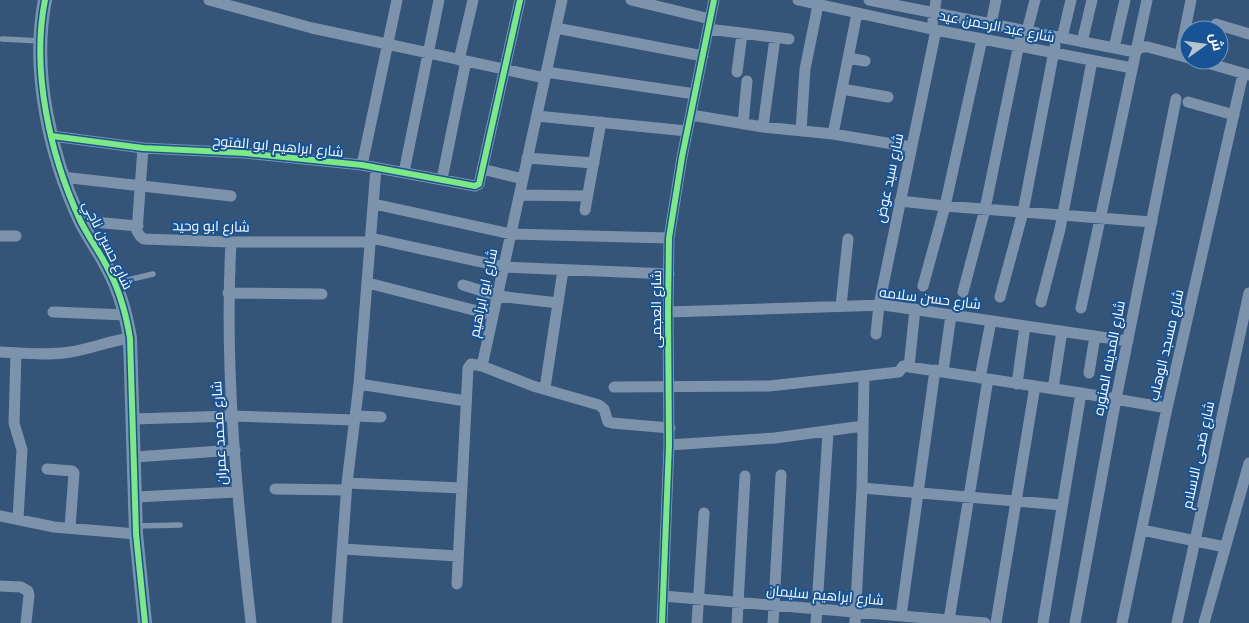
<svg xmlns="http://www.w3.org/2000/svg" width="1249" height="623" font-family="Arial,Cairo,sans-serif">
  <rect width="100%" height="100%" fill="#345478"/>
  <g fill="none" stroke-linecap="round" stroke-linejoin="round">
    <path stroke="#7d93ab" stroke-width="5.5" d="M2,39L41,41
      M115,283L153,274
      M137,526L180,525"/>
    <path stroke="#7d93ab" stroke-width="11" d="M209,0L312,28L545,78
      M631,0L710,19
      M798,0L936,30L1132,68
      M869,0L1135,52
      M933,21L936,0
      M991,24L996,0
      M1216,24L1249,34
      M556,28L703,56
      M708,29L789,39
      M1027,31L1035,0
      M1062,38L1071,0
      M1082,42L1092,0
      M1114,48L1125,0
      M1136,50L1143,47H1148L1189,58
      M1180,55L1191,0
      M848,58L865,61
      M459,60L473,0
      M1197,60L1249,75
      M546,72L695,94
      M737,72L742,34
      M842,89L888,97
      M1188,102L1234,115
      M691,115L763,127L833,134L911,147
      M537,116L687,131
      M743,124L747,81
      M763,127L775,38
      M801,131L805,69L818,5
      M833,134L857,13
      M52,136L143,148L245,153L362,165L475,186L479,184L520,0
      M143,148L137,231L140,236L144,239L231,242H371
      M527,158L594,163
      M362,165L397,0
      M482,169L523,179
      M404,172L439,0
      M62,177L231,196
      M442,179L466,61
      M520,195L587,196
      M900,201L945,206L1152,222
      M374,204L511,234L669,238
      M585,210L601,122
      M81,221L138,226
      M0,236H16
      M371,238L504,267L669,274
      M231,242C224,369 237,497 251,623
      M368,283L493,315
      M463,285L498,296L558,303
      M923,286L945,206L982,39
      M963,292L985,209L1020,39
      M228,293L322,294
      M1000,297L1023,212L1055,46
      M1041,302L1060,229L1092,61
      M841,306L848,239
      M1081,308L1147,0
      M53,312L126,315
      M668,312L884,305L1128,341
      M876,334L879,305L936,30
      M0,352C23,353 47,356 70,352C90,349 109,341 130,338
      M16,353L14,423L22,450L18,519
      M482,366L562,0
      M909,367L915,309
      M943,372L951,315
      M1089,373L1095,336
      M980,378L991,321
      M359,384L466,401
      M1017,384L1025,326
      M614,387L769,386L899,372L903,366L1081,393L1167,408
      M545,388L563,270
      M1053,389L1062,331
      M355,416L381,417
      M133,419L233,416L355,420
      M669,445L775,438L863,426
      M135,457L235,450
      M47,469L72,471L74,473L70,528
      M347,483L462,488
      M862,488L1062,505
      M275,489L346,490
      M136,497L237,492
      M0,516L54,527L136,534
      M1142,530L1225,547
      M342,549L458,556
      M457,584L468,368L471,364L482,366L533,386L599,405L604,409L608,422L612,423L670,428
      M0,586L21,587L28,591L29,595L26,623
      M663,596L985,623
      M901,616L935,370
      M949,620L988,379
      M337,623L347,483L359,384L376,168
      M662,623L669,445L668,312L669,238L682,157L714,0
      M697,623L704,513
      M737,623L745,476
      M773,623L781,475
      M816,623L828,432
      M855,623L862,488L864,376
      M996,623L1035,386
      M1043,623L1081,393
      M1075,623L1116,399L1176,99
      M1122,623L1167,408L1243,74
      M1177,623L1249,293
      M1204,623L1249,463"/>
    <path stroke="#7d93ab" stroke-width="14" d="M45,0C31,71 50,155 80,220C88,237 100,252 108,269C120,291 126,314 130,338L136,534L145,623"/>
    <defs>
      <path id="cycleway" d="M45,0C31,71 50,155 80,220C88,237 100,252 108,269C120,291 126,314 130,338L136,534L145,623
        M52,136L143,148L245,153L362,165L475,186L479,184L520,0
        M662,623L669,445L668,312L669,238L682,157L714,0"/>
    </defs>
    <use href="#cycleway" stroke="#175395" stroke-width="9"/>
    <use href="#cycleway" stroke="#7ce984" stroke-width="6"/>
  </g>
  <g text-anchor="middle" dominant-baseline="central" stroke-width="4" stroke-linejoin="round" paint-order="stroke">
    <g font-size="14" fill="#fff" stroke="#175395">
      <text transform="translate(997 26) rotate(11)">شارع عبد الرحمن عيد</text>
      <text transform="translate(278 146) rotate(5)">شارع ابراهيم ابو الفتوح</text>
      <text transform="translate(889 178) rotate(-78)">شارع سيد عوض</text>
      <text transform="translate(211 226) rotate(1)">شارع ابو وحيد</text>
      <text transform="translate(108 245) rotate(64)">شارع حسين ناجي</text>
      <text transform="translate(483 293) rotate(-78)">شارع ابو ابراهيم</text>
      <text transform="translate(930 298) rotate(7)">شارع حسن سلامه</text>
      <text transform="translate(656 309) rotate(-90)">شارع العجمى</text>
      <text transform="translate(1166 345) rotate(-77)">شارع مسجد الوهاب</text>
      <text transform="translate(1109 358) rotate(-79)">شارع المدينه المنوره</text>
      <text transform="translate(219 433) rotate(-93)">شارع محمد عمران</text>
      <text transform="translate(1198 455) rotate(-78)">شارع ضحى الاسلام</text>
      <text transform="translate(825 595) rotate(5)">شارع ابراهيم سليمان</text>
    </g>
  </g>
  <g transform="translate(1204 45) rotate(76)"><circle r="24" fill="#175395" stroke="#7498bf"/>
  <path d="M0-4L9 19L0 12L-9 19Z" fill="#b8c3d0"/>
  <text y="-8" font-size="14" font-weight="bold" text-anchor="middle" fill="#ffffff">ش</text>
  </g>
</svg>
